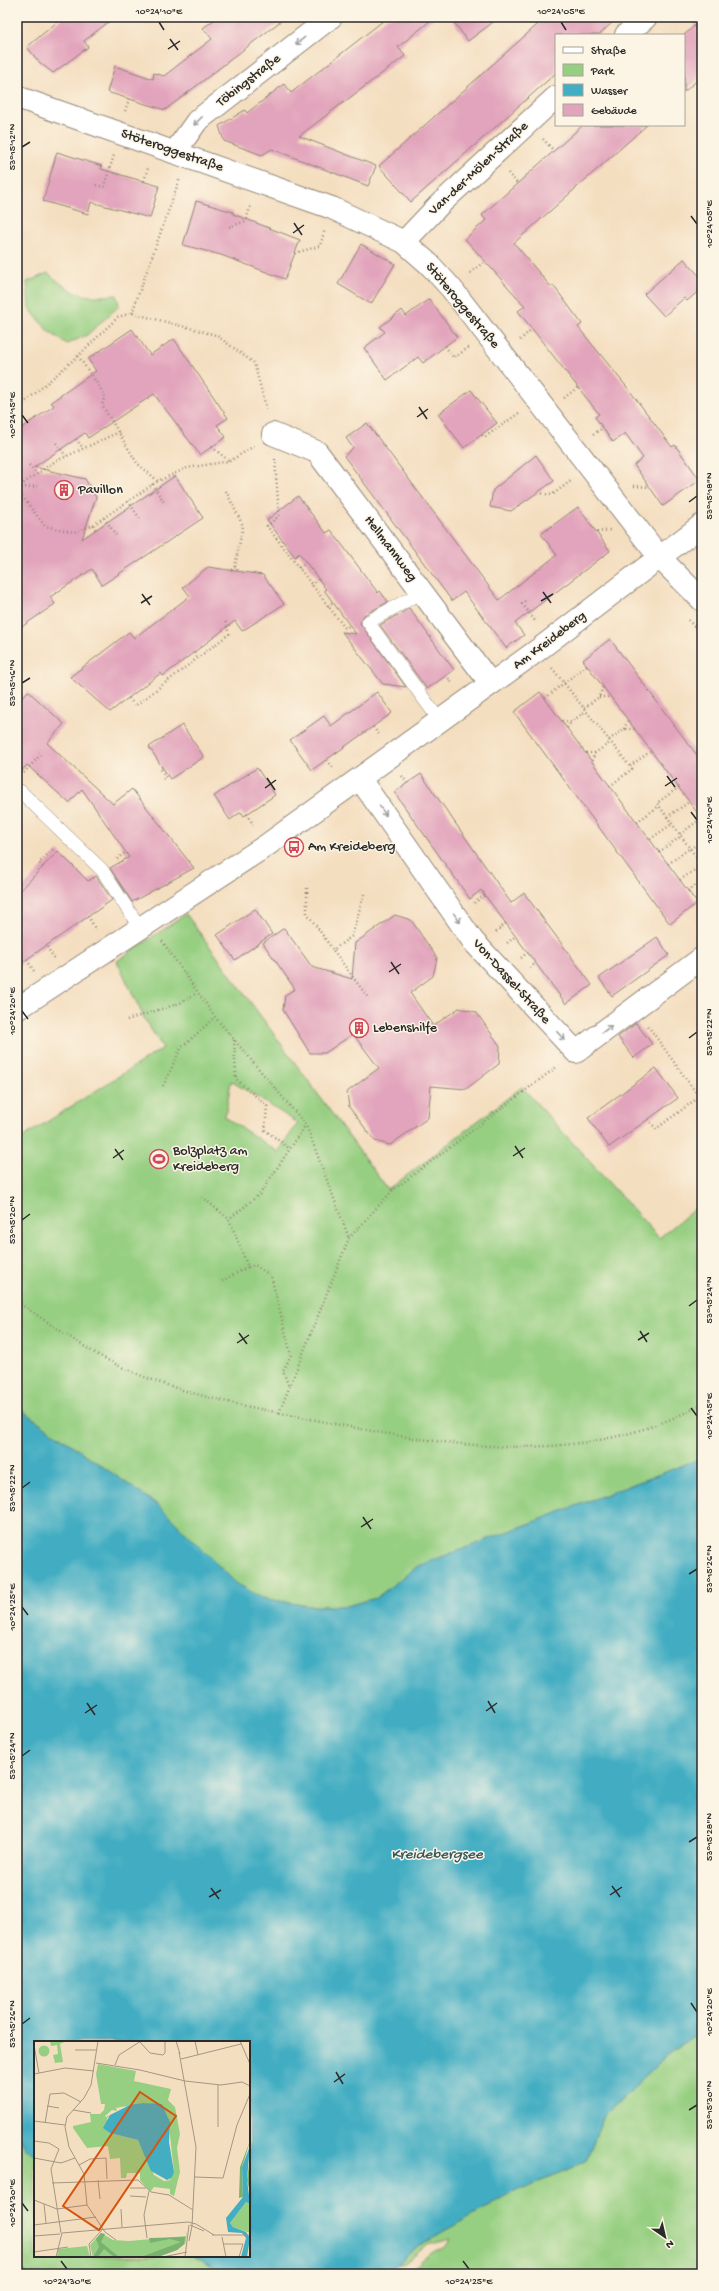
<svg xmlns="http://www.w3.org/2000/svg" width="719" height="2291" font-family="'Gochi Hand',sans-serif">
  <rect width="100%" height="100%" fill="#fcf5e5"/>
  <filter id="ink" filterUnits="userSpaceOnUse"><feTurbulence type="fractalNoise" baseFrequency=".025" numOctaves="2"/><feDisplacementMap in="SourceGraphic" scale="8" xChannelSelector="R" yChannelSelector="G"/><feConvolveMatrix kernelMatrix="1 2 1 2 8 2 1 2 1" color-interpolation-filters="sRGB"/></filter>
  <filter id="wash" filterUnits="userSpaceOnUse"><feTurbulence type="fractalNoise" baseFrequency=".012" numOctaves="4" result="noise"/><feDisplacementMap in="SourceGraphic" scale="16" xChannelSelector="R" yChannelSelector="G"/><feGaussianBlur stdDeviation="0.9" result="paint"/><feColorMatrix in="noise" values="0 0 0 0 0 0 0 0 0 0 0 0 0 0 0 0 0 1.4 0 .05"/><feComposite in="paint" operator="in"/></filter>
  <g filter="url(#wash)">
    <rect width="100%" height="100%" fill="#f4dec0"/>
    <path fill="#97cf82" stroke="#617d56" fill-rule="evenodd" d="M48,273C75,296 81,298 117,295L119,306L87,335L67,344L48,331L29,308L27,282Z
      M186,914L388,1190L522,1087L659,1238L702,1203V1458L418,1566L376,1598L346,1606H309L262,1598L236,1583L158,1505L17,1407V1141L163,1048L145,1020L117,961ZM231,1081L298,1123L278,1152L225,1117Z
      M702,2030V2274H400C415,2271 415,2264 426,2256C434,2249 447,2250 451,2238L427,2244L405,2263L397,2265L419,2245L516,2191L574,2168L586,2160L604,2116L669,2053Z
      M17,2135L28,2150L35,2155V2256H194L223,2274H17Z"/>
    <path fill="#43adc2" stroke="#376c76" d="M17,1407L158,1505L236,1583L262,1598L309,1606H346L376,1598L418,1566L702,1458V2030L669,2053L604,2116L586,2160L574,2168L516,2191L419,2245L397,2265L378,2274H223L194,2256H249V2042H35V2155L28,2150L17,2135Z"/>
    <g id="blocks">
      <path fill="#e2a4bc" d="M63,17H115L84,41L88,47L53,73L39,62L27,47Z
        M218,17H286L165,110L107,92L115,66L153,79L154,73L164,76L212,39L203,28Z
        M388,17H435L398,47L405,56L299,136L376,166L368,186L272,149L262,155L224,141L219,126L245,110L247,113L284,84L291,93Z
        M450,17H500L468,41Z
        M546,17H618L599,35H556V73L411,202L379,166Z
        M702,19V76L684,92V35Z
        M583,125H647L514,243L551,287L553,285L582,324L578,327L630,391L672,447L675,445L700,480L663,506L634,465L643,458L625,433L613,442L595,417L599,414L518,311L525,306L465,239L486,220L482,215Z
        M57,152L102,166L101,169L159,186L150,218L91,202L88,214L43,201Z
        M196,201L233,212V214L300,240L285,279L221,255L183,245Z
        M361,244L395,264L371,304L338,284Z
        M684,259L702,279V288L687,301L684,298L664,316L644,294Z
        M429,299L457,337L423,363L418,357L387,380L364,348L385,332L380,327L402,310L406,316Z
        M132,329L150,355L174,339L228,418L217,425L226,437L200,455L154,394L88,438L85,433L34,467L85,479L96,497L82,539L175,476L203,518L102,585L92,569L50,597L55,604L17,630V431L54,406L51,402L96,371L88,359Z
        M471,390L497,423L464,448L438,414Z
        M367,423L499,600L557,555L541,534L578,507L610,551L515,623L524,635L506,648L464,592L452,601L344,456L353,448L346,438Z
        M536,455L554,481L511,511L490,507L493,490Z
        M298,496L326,533L331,530L378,593L380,591L388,602L364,615L360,623L406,687L383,684L342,632L356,634L324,590L326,589L299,553L295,557L267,520Z
        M208,567L263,575L284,604L242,631L235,621L163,676L161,673L110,712L70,677L129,632L134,638L190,596L183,587Z
        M409,608L454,670L427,689L380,625L397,615L398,616Z
        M610,639L702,762V819L583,660Z
        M28,691L64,724L47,743L113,804L132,789L194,868L132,902L110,868L129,857L82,789L69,803L27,765L17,776V703Z
        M377,692L392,713L312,770L290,740L324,716L331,726Z
        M540,692L697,903L670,924L514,712Z
        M182,725L204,757L170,779L149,747Z
        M257,768L275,795L244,816L241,812L230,820L214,796Z
        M421,774L511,903L524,893L592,985L566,1004L481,890L470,899L394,792Z
        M58,851L88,881L96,876L112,900L17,966V894Z
        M255,909L272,934L235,960L217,935Z
        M395,915L411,920L437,958L433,976L410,993L433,1026L459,1008L476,1012L500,1046L499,1064L466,1089L431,1086L428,1118L390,1145L375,1141L349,1107L347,1092L379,1068L353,1034L325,1053H310L283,1010L285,995L295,989L263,943L284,928L312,967L352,979L355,943Z
        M657,937L669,955L612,996L599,978Z
        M636,1023L652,1044L634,1058L618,1037Z
        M656,1068L678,1098L609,1147L588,1118Z"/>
    </g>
  </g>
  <g filter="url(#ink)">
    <use href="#blocks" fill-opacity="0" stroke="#908476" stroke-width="1"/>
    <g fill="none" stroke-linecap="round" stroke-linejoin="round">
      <defs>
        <path id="service" d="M422,592L368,622L440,721
          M20,791L102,870L140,928"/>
        <path id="minor" d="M626,35L646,17
          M17,97L332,208L404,242L429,264L451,288L660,558L702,600
          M175,152L197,121L331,17
          M404,242L439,205L556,97
          M273,434L317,452L491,684
          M360,779L473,941L576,1052L702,958
          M17,1009L267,845L538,650L702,525"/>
      </defs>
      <use href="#service" stroke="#908476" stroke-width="14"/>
      <use href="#minor" stroke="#908476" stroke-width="24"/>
      <path stroke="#908476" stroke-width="2.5" stroke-dasharray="1 3" stroke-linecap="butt" d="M691,17L697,24
        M17,25L28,17
        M125,111L129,99
        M543,139L554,151
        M508,173L517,183
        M144,181L148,168
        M96,185L104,187L114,155
        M229,227L246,221L251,204
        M295,253L320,246L325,229
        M470,273L485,261
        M132,313L180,178
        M520,340L532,329
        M445,346L454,358L469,347
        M78,356L105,395L102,405L137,463L158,481L187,468L230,461L254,446
        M564,398L578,387
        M17,409L78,356L118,317L132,313L216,335L254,363L267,411
        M593,434L603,428
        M482,435L485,437L519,413
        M76,439L83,448
        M56,443L66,456
        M212,447L229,461
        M275,459L279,516L267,526L345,628L349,626
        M29,465L37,474
        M152,484L164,502
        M634,486L650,487
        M17,488L54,462L119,432
        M17,488L38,486
        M17,490L45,526L74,532L93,525L158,481
        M226,491L243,526L235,566L231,571
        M538,493L552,495L572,480
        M128,501L140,519
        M104,518L116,535
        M93,525L97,532
        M597,532L610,530
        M235,566L238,571
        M299,568L306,562
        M311,585L319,579
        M525,601L522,604L536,622
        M328,606L333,602
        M688,620L702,634
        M194,652L198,658
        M552,668L632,769L610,786
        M446,675L452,683
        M599,697H611
        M129,698L135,706L229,634L225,620
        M545,698L587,665
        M584,708L599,697L603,687
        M562,721L571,722L586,711
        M373,727L380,736
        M567,728L571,722
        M624,729L628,720
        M609,740L624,729H635
        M586,753H595
        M327,760L334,769
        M592,761L595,753L611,742
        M630,766L651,751
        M162,767L160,768L166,777L163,779
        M24,773L41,754L39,752
        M402,776L407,783
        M679,787L657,803L702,865
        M247,814L254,826
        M667,817L689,802
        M637,822L659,806
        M680,834L702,818
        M650,839L672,824
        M690,849L702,841
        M659,852L681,836
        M117,859L126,852
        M668,864L690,848
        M43,867L39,863L53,849
        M680,880L702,865
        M307,888V913L333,950
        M688,891L702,880
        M364,894L352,936L333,950L369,999
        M474,903L485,895L482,890
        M88,916L96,930
        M496,932L506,923
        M162,941L215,1017L306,1125L349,1238
        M507,943L516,936
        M47,947L54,958
        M521,958L528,952
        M27,960L34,971
        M530,968L536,963
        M127,1020L180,1003L197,993
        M648,1026L702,1101
        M234,1040L236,1079L267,1106L265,1130L290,1149
        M163,1086L181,1048L215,1017
        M648,1119L656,1129L699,1097
        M202,1197L229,1219
        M248,1267L255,1265L271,1276L291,1355L283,1371L289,1387
        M222,1281L248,1267L229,1219L260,1194L305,1126
        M17,1302C55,1326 93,1356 135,1373C189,1396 249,1407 306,1418C437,1445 578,1472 702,1404
        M279,1413L349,1238L393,1190L558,1066
        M17,2258L30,2274"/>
      <use href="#service" stroke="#fff" stroke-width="13"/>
      <use href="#minor" stroke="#fff" stroke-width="22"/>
    </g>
    <defs><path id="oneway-shaft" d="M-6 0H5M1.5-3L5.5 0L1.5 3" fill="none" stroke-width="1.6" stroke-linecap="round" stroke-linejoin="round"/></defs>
    <g stroke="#a0a0a0">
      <use href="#oneway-shaft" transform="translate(300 41) rotate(142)"/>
      <use href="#oneway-shaft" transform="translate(198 121) rotate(135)"/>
      <use href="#oneway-shaft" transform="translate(383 811) rotate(55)"/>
      <use href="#oneway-shaft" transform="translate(457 918) rotate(55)"/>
      <use href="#oneway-shaft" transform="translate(607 1029) rotate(-37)"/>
      <use href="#oneway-shaft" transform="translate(561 1036) rotate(46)"/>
    </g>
  </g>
  <path fill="none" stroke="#2b2b2b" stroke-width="1.5" d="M159,22L164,30M561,22L566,30M170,39L178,50M168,49L180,41M22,147L30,142M691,216L697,224M294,223L302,235M293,233L304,225M419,407L427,419M22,415L28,423M417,417L428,409M689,502L697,496M543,592L551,603M142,594L150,605M541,601L553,594M141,603L152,596M22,683L30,678M667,776L675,787M267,778L275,790M665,786L677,778M265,788L276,780M691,812L697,820M391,962L399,974M389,972L401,964M22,1011L28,1019M689,1038L697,1032M515,1146L523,1158M115,1149L123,1160M513,1156L525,1148M113,1158L124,1150M22,1220L30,1214M689,1306L697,1300M640,1331L647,1342M239,1333L247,1344M638,1340L649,1333M237,1343L249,1335M691,1408L697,1416M22,1488L30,1482M363,1517L371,1529M361,1527L373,1519M689,1574L697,1569M22,1607L28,1615M488,1701L495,1713M87,1703L95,1715M486,1711L497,1703M85,1713L97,1705M22,1756L30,1750M689,1842L697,1837M612,1886L620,1897M211,1888L219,1899M610,1895L622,1887M209,1897L221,1890M691,2003L697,2012M22,2024L30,2018M336,2072L343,2084M334,2082L345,2074M689,2110L697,2105M22,2203L28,2211M61,2261L67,2269M463,2261L469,2269"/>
  <defs>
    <symbol id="building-ring" viewBox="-11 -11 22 22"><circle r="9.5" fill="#fcf5e5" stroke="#d1495b" stroke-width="1.5"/><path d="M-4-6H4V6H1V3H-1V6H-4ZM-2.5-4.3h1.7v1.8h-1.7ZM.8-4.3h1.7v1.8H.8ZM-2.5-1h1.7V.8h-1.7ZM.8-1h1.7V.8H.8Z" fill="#d1495b"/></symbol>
    <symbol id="bus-ring" viewBox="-11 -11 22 22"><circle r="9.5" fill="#fcf5e5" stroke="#d1495b" stroke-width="1.5"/><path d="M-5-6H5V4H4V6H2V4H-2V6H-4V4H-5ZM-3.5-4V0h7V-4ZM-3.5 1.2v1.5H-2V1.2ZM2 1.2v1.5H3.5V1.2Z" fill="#d1495b"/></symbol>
    <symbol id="stadium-ring" viewBox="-11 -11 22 22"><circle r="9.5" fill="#fcf5e5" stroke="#d1495b" stroke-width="1.5"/><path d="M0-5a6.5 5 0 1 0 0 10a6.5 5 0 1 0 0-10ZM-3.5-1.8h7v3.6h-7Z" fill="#d1495b"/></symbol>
  </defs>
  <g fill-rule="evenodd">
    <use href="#building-ring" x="53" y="479" width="22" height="22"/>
    <use href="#bus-ring" x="283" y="836" width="22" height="22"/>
    <use href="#building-ring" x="348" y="1017" width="22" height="22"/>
    <use href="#stadium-ring" x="148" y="1148" width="22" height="22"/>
  </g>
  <g text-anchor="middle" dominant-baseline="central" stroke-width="3" stroke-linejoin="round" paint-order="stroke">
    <g font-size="14" fill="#2b2b2b" stroke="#fcf5e5">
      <text transform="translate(249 81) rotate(-38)">Töbingstraße</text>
      <text transform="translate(172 151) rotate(19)">Stöteroggestraße</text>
      <text transform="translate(479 169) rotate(-43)">Van-der-Mölen-Straße</text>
      <text transform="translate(462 306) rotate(50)">Stöteroggestraße</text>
      <text transform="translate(390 549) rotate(53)">Hellmannweg</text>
      <text transform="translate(550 641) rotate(-37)">Am Kreideberg</text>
      <text transform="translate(511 982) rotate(48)">Von-Dassel-Straße</text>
    </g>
    <g font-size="14" fill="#2b2b2b" stroke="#fcf5e5" text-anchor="start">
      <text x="78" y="490">Pavillon</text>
      <text x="308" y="847">Am Kreideberg</text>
      <text x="373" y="1028">Lebenshilfe</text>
      <text x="173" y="1151">Bolzplatz am<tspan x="173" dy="16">Kreideberg</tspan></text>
    </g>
    <g font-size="15" font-style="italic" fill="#335860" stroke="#fcf5e5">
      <text x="437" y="1855">Kreidebergsee</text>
    </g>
  </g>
  <g transform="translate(34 2041)">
    <rect width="216" height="216" fill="#f4dec0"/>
    <path d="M16,0H32L26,3L29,21L21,22L19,14L24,13L23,4L17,5ZM4.5 10a5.5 5.5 0 1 1 11 0a5.5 5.5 0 1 1-11 0ZM64,23L102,30L100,40L137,48L134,59L141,66L146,93L143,107L146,131L140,155L136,153V148L120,146L117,150L115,149L106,139V132H93L92,137H87L86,117L76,118L74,105L53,107L39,87V85L57,81L56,73H66L70,69L71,63H67L62,33ZM109,62L128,64L134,76L140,131L134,138L137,139L130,140L120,134L104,99L76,92L74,89L73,77L76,74L72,76L71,75L78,69L83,70L82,67L93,65L90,68ZM212,161L216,163V192L199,186L196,182ZM153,189L152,200L151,203L143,209L124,216H59L56,204L67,192L79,199L95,200L152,195ZM53,205L56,216H23L24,208Z" fill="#97cf82" fill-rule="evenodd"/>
    <path d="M216,100L208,126L209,156L205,157L206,126ZM216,116V152L213,139ZM67,192L71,193L67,201L85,216H80L70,208L64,216H59L65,206L62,198ZM151,196L150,203L143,209L124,216H107L147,201L136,198L116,202L115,197Z" fill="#79b270"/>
    <path d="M109,62L128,63L136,81L135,101L140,131L138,136L133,139L117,130L104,99L76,92L69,87L76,74L96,64ZM216,105L213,138L216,163L212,161L196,182L199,186L212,191L216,197L213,216H207L212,197L208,192L194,191L192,177L209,156L208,126Z" fill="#43adc2"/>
    <path fill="none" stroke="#a49684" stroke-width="1" d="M64,0L57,44L50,57L33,76L31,86L35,106L50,133L53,164L71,191L82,199M142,0L146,13M161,0L164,14M206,0L216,23M106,1L116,12L129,14L131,12V0M0,4L5,32M41,9H63M145,11L162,106L158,185M147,18L207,3M62,22L106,29L151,40M81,24L85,14L107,0M0,33L31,27L60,30M151,40L187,44L208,41L216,45M13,65L25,67M39,69L57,72M0,80L31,84M11,82L16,53L30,52L47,61M184,86V44M0,100L15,102L25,108L17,128L27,192M0,117L27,122L41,117M45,124L56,118L72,117L73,138M161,136L189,137L203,84L216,53M64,139L66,158M18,142L104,139L117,151L135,154L159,169M96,147H112M96,155L112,156M0,159L23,168L53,164M10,163L12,182M87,168L88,186M0,184L62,176M156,184L170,190M178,194H216M0,195L26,193M188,196L192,216M113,197L110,174L115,150M155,200L158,185M189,203H209L205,216M0,211L34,206M22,216L28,192L154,181L162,183L180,194M57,216L55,203L69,188M129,216L153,211M151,216L155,184"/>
    <path fill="#d5540f" fill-opacity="0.15" stroke="#d5540f" stroke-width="2" d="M106,51L142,75L65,189L29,165Z"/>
    <rect width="216" height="216" fill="none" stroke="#2b2b2b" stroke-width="2"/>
  </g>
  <rect width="719" height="2291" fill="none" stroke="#fcf5e5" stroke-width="44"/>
  <rect x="555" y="34" width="130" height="92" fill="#fcf5e5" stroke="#a8a49b"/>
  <rect x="563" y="47" width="20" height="6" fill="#ffffff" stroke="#a8a49b"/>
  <text x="591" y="54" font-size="12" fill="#2b2b2b">Straße</text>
  <rect x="563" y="64" width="20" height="12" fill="#97cf82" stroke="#a8a49b"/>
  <text x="591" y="74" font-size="12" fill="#2b2b2b">Park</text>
  <rect x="563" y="84" width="20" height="12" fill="#43adc2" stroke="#a8a49b"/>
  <text x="591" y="94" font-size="12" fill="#2b2b2b">Wasser</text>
  <rect x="563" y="104" width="20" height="12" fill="#e2a4bc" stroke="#a8a49b"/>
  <text x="591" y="114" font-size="12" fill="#2b2b2b">Gebäude</text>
  <g transform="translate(665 2237) rotate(146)" stroke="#fcf5e5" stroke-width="3" paint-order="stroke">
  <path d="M0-3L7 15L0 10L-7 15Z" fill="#2b2b2b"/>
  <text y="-6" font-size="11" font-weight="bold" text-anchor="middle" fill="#2b2b2b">N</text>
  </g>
  <rect x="22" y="22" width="675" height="2247" fill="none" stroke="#2b2b2b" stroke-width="1.5"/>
  <g font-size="10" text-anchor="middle" fill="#2b2b2b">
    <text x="159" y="14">10°24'10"E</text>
    <text x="561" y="14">10°24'05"E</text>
    <text transform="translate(11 147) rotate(-90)" y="4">53°15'12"N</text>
    <text transform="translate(708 224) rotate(-90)" y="4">10°24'05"E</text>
    <text transform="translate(11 415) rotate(-90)" y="4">10°24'15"E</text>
    <text transform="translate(708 496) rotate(-90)" y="4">53°15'18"N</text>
    <text transform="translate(11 683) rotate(-90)" y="4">53°15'16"N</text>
    <text transform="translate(708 820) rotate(-90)" y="4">10°24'10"E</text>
    <text transform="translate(11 1011) rotate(-90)" y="4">10°24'20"E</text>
    <text transform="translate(708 1032) rotate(-90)" y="4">53°15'22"N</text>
    <text transform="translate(11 1220) rotate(-90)" y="4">53°15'20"N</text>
    <text transform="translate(708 1300) rotate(-90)" y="4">53°15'24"N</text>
    <text transform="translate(708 1416) rotate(-90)" y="4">10°24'15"E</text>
    <text transform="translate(11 1488) rotate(-90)" y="4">53°15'22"N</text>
    <text transform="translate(708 1569) rotate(-90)" y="4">53°15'26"N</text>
    <text transform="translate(11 1607) rotate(-90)" y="4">10°24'25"E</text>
    <text transform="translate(11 1756) rotate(-90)" y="4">53°15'24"N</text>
    <text transform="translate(708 1837) rotate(-90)" y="4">53°15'28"N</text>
    <text transform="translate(708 2012) rotate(-90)" y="4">10°24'20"E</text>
    <text transform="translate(11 2024) rotate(-90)" y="4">53°15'26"N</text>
    <text transform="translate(708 2105) rotate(-90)" y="4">53°15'30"N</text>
    <text transform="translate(11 2203) rotate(-90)" y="4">10°24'30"E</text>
    <text x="67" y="2284">10°24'30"E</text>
    <text x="469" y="2284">10°24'25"E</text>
  </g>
</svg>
